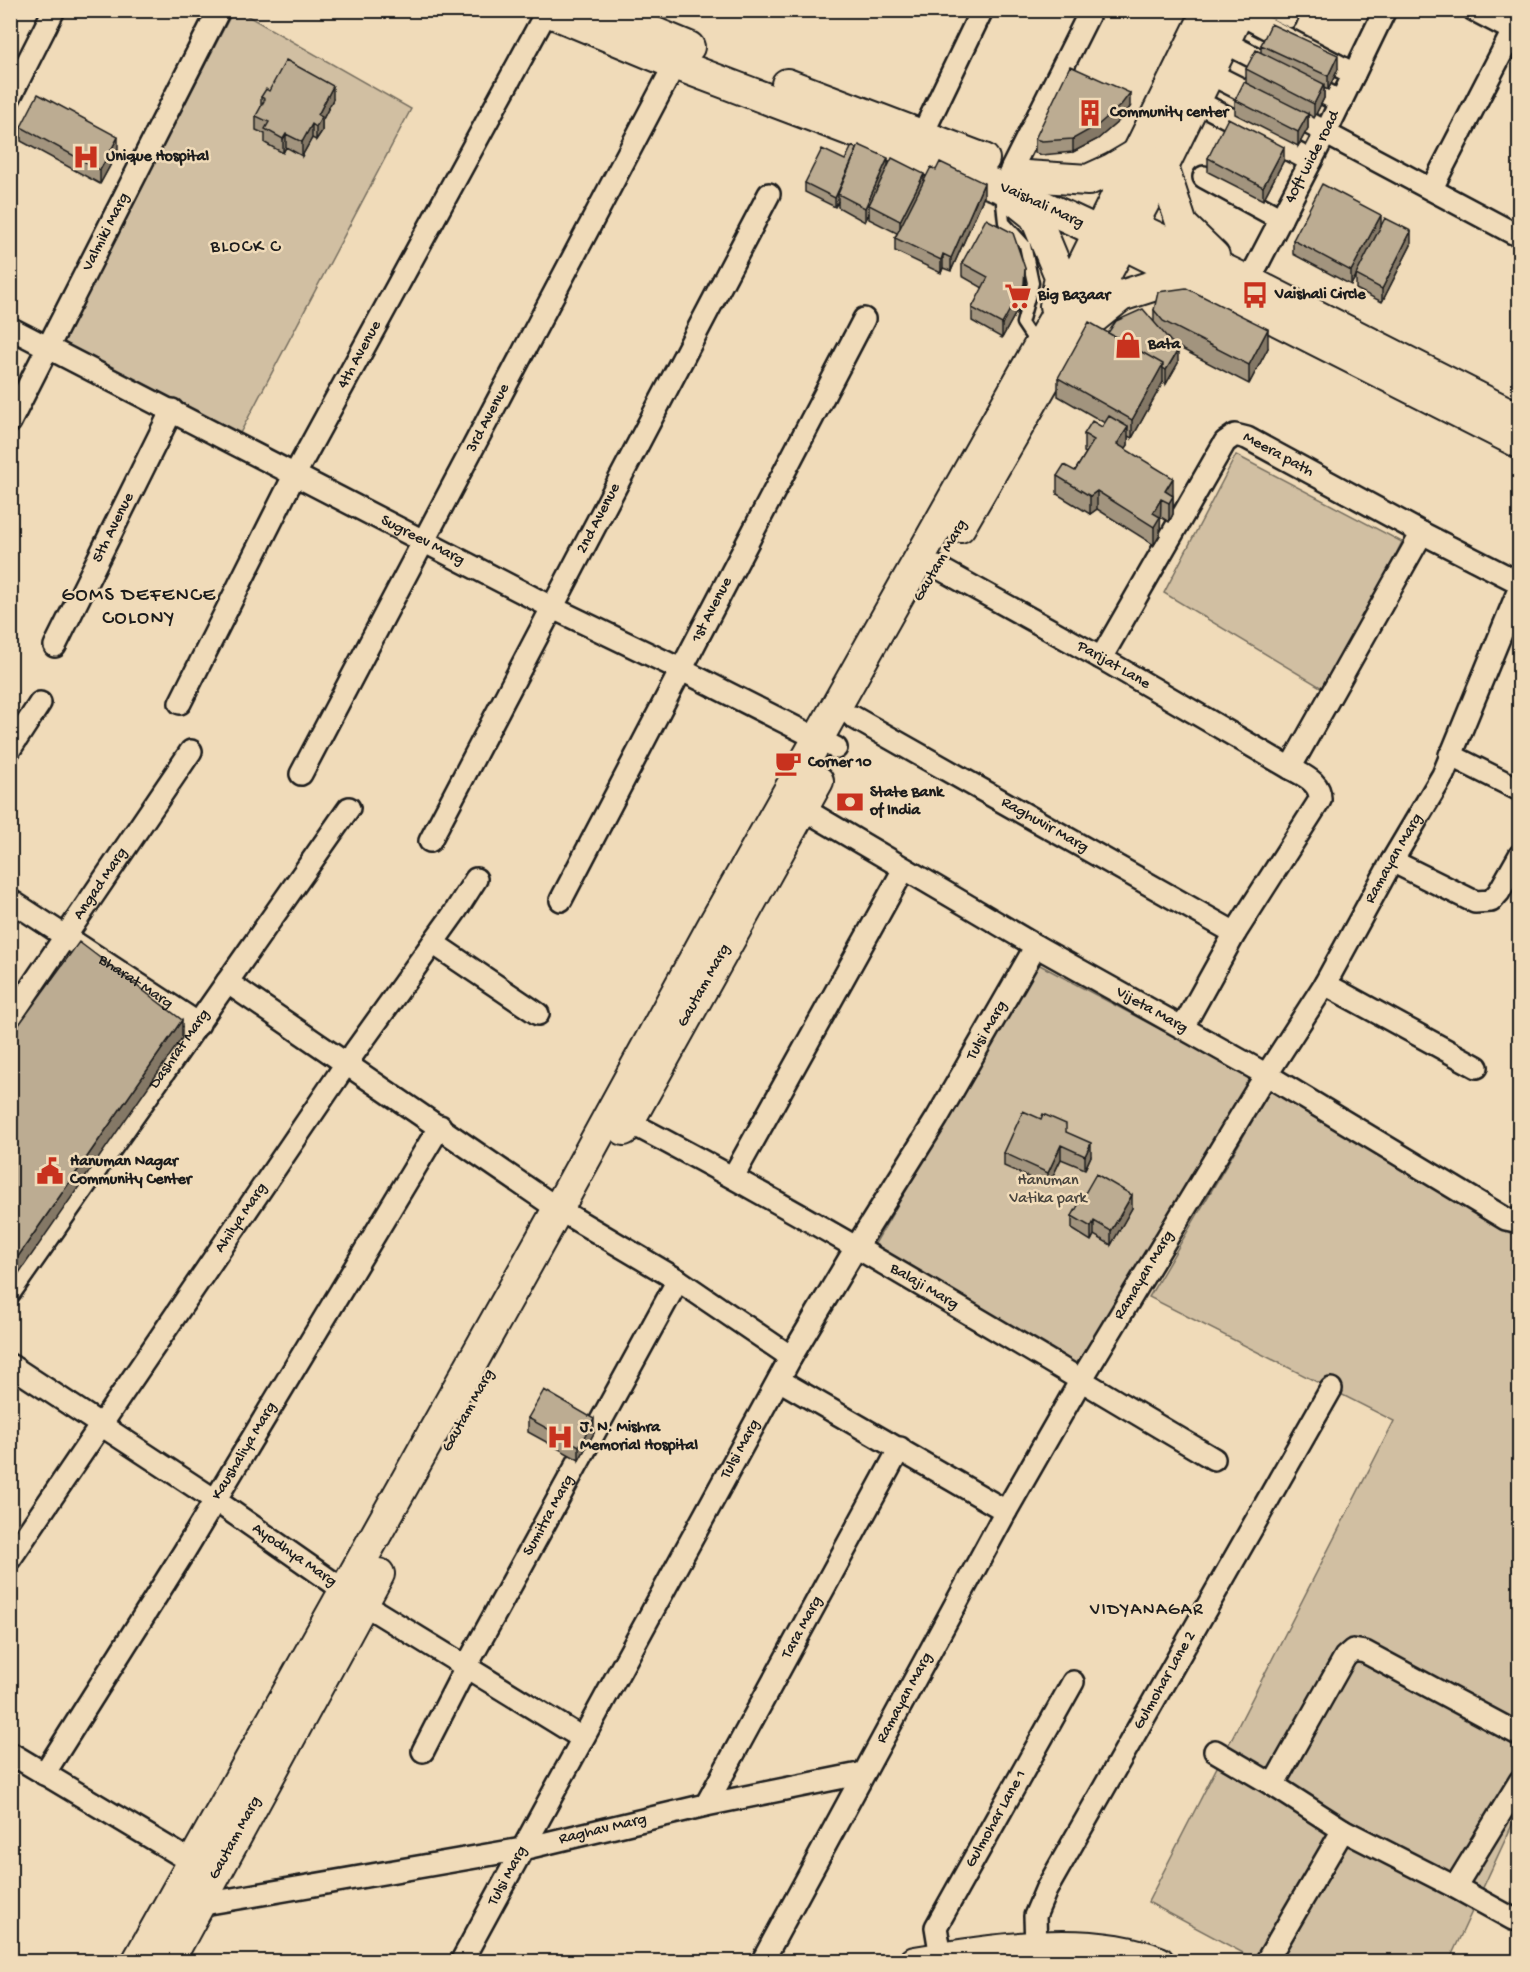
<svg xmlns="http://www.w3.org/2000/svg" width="1530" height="1972" font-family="'Gochi Hand',sans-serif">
  <rect width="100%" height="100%" fill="#f0dbb9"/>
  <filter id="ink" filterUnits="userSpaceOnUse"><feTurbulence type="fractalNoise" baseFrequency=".0167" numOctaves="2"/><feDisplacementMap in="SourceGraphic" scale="12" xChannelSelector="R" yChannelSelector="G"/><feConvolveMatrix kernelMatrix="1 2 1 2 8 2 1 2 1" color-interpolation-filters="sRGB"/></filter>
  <g filter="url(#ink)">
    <path fill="#d1bfa2" stroke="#766e5f" stroke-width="1.5" d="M233,11H239L411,109L238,437L62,342Z
      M1236,455L1402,542L1327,691L1164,593Z
      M1038,964L1253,1079L1084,1373L873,1247Z
      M1270,1091L1519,1232V1810L1449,1961H1258L1148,1902L1394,1421L1149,1297Z"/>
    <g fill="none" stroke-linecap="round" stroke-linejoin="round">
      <defs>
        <path id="lane" d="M1266,10L1290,22L1295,10
          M1001,194L1004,222L1025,245L1033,283L1022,323L1036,344"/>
        <g id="street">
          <path d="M1474,10L1520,34"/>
          <path d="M1238,13L1354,74"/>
          <path d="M1224,42L1341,102"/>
          <path d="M1209,73L1326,132"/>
          <path d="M10,97L54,10"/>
          <path d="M1196,101L1311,161"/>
          <path d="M1325,133L1513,233L1520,232"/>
          <path d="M922,135L982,10"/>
          <path d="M1011,170L1091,10"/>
          <path d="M1204,177L1281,219"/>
          <path d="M1432,188L1513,31"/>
          <path id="s1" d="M1242,294L1326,132L1385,10"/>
          <path id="s2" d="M10,328L553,608L680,669L836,748"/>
          <path id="s3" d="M10,422L219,10"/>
          <path id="s4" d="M937,567L1101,658L1290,768C1304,776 1321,782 1320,800L1235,933L1183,1027"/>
          <path id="s5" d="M55,646L172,410"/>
          <path id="s6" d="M1101,658L1225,442L1235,435L1247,438L1422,533L1520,583"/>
          <path id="s7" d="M180,703L295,474L547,11"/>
          <path id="s8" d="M853,717L1235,933"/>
          <path d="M10,749L40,703"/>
          <path d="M1450,755L1520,790"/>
          <path d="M1290,768L1422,533"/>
          <path id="s9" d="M301,774L675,64"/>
          <path id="s10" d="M790,801L1036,946L1267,1075L1506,1219L1520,1222"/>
          <path id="s11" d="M430,841L769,194"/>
          <path d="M1392,861L1475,902L1491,901L1499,892L1520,855"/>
          <path id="s12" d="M10,900L199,1024"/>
          <path id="s13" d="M561,900L864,319"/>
          <path d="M433,943L538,1014"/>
          <path d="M227,982L558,1209L678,1280L791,1357"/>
          <path d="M1325,984L1477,1067"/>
          <path id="s14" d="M10,1018L191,751"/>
          <path id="s15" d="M629,1122C829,1226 1020,1345 1214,1459"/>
          <path d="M733,1177L904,869"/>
          <path id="s16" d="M10,1292L349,808"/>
          <path id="s17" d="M10,1365L215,1500L362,1603L582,1738"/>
          <path d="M779,1380L1006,1511"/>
          <path id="s18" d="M10,1559L346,1064L455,912L476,879"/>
          <path d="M1520,1735L1365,1652L1353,1650L1345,1657L1273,1785L1343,1830L1455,1887L1520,1781"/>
          <path id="s19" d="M423,1751L466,1667L678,1280"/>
          <path d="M1215,1751L1273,1785"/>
          <path d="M10,1753L192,1862"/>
          <path id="s20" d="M44,1774L184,1552L440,1126"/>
          <path id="s21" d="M706,1805L900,1448"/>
          <path d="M1455,1887L1513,1919"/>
          <path id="s22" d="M198,1905L522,1849L706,1805L864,1773"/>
          <path id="s23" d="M1036,1947L1035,1916L1046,1890L1331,1389"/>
          <path id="s24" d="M941,1957L936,1927L1073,1682"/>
          <path id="s25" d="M461,1962L791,1357L857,1246L937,1118L1036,946"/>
          <path id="s26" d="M762,1962L1006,1511L1081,1380L1256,1091L1325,984L1392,861L1443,775L1520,587"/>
          <path d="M1266,1962L1343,1830"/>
        </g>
        <g id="secondary">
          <path id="s27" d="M545,10L675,64L1013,192L1099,232L1239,301L1520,443"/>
          <path d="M600,10L689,47"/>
          <path d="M787,84L984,159"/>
          <path d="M1163,167L1182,225L1214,256"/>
          <path d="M1026,176L1088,180L1112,169L1139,153"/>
          <path d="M1014,199L1035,216L1060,276L1055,306"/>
          <path d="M1145,232L1248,281L1520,419"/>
          <path d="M1085,325L1121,296L1174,279L1197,286"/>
          <path d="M960,527L1105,276L1163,167L1240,10"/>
          <path id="s28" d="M624,1130L818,781"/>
          <path d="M137,1962L558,1209L712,927L1053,321L1083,264L1208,10"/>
          <path id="s29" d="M168,1962L379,1574"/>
          <path d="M915,1962C987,1950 1091,1933 1159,1962"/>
        </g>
      </defs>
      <use href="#lane" stroke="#1c1c1c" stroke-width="15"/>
      <use href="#street" stroke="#1c1c1c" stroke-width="26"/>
      <use href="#secondary" stroke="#1c1c1c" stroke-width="34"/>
      <use href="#lane" stroke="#f0dbb9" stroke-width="10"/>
      <use href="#street" stroke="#f0dbb9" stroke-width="21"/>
      <use href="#secondary" stroke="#f0dbb9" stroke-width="30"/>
    </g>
    <path fill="#a2947e" stroke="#1c1c1c" stroke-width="1.5" d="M1261,45L1338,69L1328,90L1324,88V98L1314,118L1308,114V128L1298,146L1235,114V100L1246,83V69L1261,53Z
      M269,91L333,99L322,121V131L316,140L312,138L302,156L286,147L283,153L265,143V134L256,130V116L261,108V97Z
      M1130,107L1121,119L1098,139L1073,152L1042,155L1035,153V139Z
      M21,127L118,151L100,184L21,141Z
      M1208,158L1284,160L1263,200L1208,172Z
      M845,160L888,165L924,181L984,196L951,271L943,268L941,273L895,251V238L897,233L869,219V213L865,222L838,207V201L835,207L805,192V183Z
      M1381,226L1411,245L1382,302L1356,289V276L1351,285L1293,254V240Z
      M962,263L1025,281L1024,298L1002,338L972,321V308L983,288L962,276Z
      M1154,310L1268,348L1249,384L1174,345L1178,363L1166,384L1163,382L1132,438L1128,436V445L1125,449L1173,495V514L1169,522L1161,517L1160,519V535L1154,545L1097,509L1090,514L1057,494V476L1075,471L1086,453L1084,452V434L1102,427L1105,423L1058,396V378L1108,333L1154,321Z
      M1066,1132L1091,1156L1085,1169L1061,1159L1048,1186L1004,1166V1153Z
      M1132,1208L1111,1245L1094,1235L1091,1241L1072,1229V1216Z
      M528,1418L594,1433L579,1460L528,1432Z"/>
    <path fill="#847866" stroke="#1c1c1c" stroke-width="1.5" d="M1338,55V69L1328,90V76Z
      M1324,84V98L1314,118V104Z
      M333,86V99L322,121V131L316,140V127L318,115Z
      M1130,93V107L1121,119L1098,139L1073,152V139Z
      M1308,114V128L1298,146V132Z
      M312,124V138L302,156V142Z
      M286,134V147L283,153V139Z
      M118,137V151L100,184V170Z
      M1284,147V160L1263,200V187Z
      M859,150L838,194V201L835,207V198Z
      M888,158V172L869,205V213L865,222V208Z
      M924,174V187L900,235V221Z
      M984,183V196L951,271V258Z
      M1381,215V229L1351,285V271Z
      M1411,231V245L1382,302V289Z
      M943,254V268L941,273V260Z
      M1025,268L1024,298L1002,338V324Z
      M1268,329V348L1249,384V365Z
      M1178,350V363L1166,384V370Z
      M1163,364V382L1132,438V420Z
      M1128,427V445L1117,462V444Z
      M1173,478V497L1165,491Z
      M1097,491V509L1090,514V496Z
      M1173,496V514L1169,522V503Z
      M1161,499L1160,535L1154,545V527L1153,513Z
      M182,1020V1038L10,1286V1268Z
      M1091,1143V1156L1085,1169V1156Z
      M1061,1145V1159L1048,1186V1173Z
      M1132,1195V1208L1111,1245V1231Z
      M1094,1221V1235L1091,1241V1227Z
      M594,1419V1433L579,1460V1446Z"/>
    <path fill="#bcac92" stroke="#1c1c1c" stroke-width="1.5" d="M1271,24L1338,55L1328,76L1261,45Z
      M1256,50L1324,84L1314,104L1246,69Z
      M286,60L333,86L318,115L322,117L316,127L312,124L302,142L286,134L283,139L265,129L269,122L256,116L265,99L261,97L266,89L269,91Z
      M1070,66L1130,93L1121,105L1098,125L1073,139L1042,141L1035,139Z
      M1244,82L1308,114L1298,132L1235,100Z
      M38,94L118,137L100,170L21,127Z
      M1228,118L1284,147L1263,187L1208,158Z
      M859,145L888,158L865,208L838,194Z
      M852,146L857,149L835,198L805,183L822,149L845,160Z
      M892,158L924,174L900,221L869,205Z
      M940,162L984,183L951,258L943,254L941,260L895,238L931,167L936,170Z
      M1322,184L1381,215L1351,271L1293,240Z
      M1385,218L1411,231L1382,289L1356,275Z
      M986,219L1013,233L1025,268L1024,284L1002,324L972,308L988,277L962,263Z
      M1186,288L1268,329L1249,365L1163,321L1154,310L1158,292Z
      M1143,309L1178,350L1166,370L1163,368V364L1108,333L1116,321Z
      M1089,322L1163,364L1132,420L1058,378Z
      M1109,416L1128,427L1117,444L1173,478L1165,491L1173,496L1169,503L1161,499L1153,513L1160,517L1154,527L1097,491L1090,496L1057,476L1064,465L1075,471L1094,440L1084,434L1092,421L1102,427Z
      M79,942L182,1020L10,1268V1037Z
      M1023,1111L1041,1119L1043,1114L1066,1124V1132L1091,1143L1085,1156L1061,1145L1048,1173L1004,1153Z
      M1096,1174L1132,1195L1111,1231L1094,1221L1091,1227L1072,1216Z
      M544,1390L594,1419L579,1446L528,1418Z"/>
  </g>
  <defs>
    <symbol id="building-bare" viewBox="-9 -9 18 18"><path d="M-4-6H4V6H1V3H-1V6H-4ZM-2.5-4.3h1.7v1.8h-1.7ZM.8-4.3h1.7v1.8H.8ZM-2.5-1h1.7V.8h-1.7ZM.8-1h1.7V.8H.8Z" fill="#c8321e" stroke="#f0dbb9" stroke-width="2.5" paint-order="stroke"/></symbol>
    <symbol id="hospital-bare" viewBox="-9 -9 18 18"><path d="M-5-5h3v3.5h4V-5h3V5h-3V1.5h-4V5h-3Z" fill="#c8321e" stroke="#f0dbb9" stroke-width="2.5" paint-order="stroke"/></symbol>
    <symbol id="bus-bare" viewBox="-9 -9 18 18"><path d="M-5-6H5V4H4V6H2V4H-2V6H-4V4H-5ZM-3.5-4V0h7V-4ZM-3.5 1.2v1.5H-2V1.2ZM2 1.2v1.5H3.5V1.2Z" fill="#c8321e" stroke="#f0dbb9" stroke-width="2.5" paint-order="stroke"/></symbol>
    <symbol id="supermarket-bare" viewBox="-9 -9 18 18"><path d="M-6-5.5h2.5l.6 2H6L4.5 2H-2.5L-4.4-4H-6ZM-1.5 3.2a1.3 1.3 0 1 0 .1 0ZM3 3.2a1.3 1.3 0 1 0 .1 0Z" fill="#c8321e" stroke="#f0dbb9" stroke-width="2.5" paint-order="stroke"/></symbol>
    <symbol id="shop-bare" viewBox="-9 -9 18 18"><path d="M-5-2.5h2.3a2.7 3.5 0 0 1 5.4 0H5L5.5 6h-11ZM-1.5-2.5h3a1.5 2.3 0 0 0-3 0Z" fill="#c8321e" stroke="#f0dbb9" stroke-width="2.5" paint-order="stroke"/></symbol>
    <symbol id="cafe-bare" viewBox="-9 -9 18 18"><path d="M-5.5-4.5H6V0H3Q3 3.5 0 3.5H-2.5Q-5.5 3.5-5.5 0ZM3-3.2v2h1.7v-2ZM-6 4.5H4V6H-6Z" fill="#c8321e" stroke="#f0dbb9" stroke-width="2.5" paint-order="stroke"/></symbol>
    <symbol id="bank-bare" viewBox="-9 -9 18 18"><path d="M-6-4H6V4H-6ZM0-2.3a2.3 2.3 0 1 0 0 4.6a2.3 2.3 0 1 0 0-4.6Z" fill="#c8321e" stroke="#f0dbb9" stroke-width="2.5" paint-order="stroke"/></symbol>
    <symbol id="civic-bare" viewBox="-9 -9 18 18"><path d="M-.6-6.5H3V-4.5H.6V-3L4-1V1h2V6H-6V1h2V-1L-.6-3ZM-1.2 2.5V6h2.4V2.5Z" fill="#c8321e" stroke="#f0dbb9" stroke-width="2.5" paint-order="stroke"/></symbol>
  </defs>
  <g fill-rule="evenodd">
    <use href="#building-bare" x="1071" y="94" width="38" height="38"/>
    <use href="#hospital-bare" x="67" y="138" width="38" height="38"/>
    <use href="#bus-bare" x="1236" y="276" width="38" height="38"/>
    <use href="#supermarket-bare" x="999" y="277" width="38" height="38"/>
    <use href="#shop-bare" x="1109" y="326" width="38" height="38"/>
    <use href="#cafe-bare" x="769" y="744" width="38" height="38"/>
    <use href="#bank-bare" x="831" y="783" width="38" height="38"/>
    <use href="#civic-bare" x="31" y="1152" width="38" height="38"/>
    <use href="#hospital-bare" x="541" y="1418" width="38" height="38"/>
  </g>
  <g text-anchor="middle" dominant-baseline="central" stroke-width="5" stroke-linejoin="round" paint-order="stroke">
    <g font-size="16" font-weight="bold" fill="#1c1c1c" stroke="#f0dbb9" text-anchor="start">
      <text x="1110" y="113">Community center</text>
      <text x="106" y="157">Unique Hospital</text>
      <text x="1275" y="295">Vaishali Circle</text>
      <text x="1038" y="296">Big Bazaar</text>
      <text x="1148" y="345">Bata</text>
      <text x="808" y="763">Corner 10</text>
      <text x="870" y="793">State Bank<tspan x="870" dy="18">of India</tspan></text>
      <text x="70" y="1162">Hanuman Nagar<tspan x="70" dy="18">Community Center</tspan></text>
      <text x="580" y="1428">J. N. Mishra<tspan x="580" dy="18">Memorial Hospital</tspan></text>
    </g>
    <g font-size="16" fill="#1c1c1c" stroke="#f0dbb9">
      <text stroke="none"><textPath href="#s1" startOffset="154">40ft wide road</textPath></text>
      <text stroke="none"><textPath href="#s27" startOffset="534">Vaishali Marg</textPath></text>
      <text stroke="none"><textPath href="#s3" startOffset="213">Valmiki Marg</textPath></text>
      <text stroke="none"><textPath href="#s7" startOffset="392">4th Avenue</textPath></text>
      <text stroke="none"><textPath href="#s9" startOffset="402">3rd Avenue</textPath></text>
      <text stroke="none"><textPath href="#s6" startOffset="309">Meera path</textPath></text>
      <text stroke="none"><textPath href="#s11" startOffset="364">2nd Avenue</textPath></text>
      <text stroke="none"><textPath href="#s5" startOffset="132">5th Avenue</textPath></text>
      <text stroke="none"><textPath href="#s2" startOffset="464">Sugreev Marg</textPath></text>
      <text transform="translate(941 561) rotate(-60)">Gautam Marg</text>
      <text stroke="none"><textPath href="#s13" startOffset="327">1st Avenue</textPath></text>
      <text stroke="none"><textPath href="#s4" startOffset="202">Parijat Lane</textPath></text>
      <text stroke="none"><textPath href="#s8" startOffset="220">Raghuvir Marg</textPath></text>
      <text stroke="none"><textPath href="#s26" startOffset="1272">Ramayan Marg</textPath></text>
      <text stroke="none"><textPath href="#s14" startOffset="162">Angad Marg</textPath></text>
      <text stroke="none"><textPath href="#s12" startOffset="150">Bharat Marg</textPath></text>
      <text stroke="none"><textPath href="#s28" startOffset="165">Gautam Marg</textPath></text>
      <text stroke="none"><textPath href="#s10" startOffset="418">Vijeta Marg</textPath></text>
      <text stroke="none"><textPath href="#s25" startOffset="1070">Tulsi Marg</textPath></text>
      <text stroke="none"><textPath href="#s16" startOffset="296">Dashrat Marg</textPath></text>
      <text stroke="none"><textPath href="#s18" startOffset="412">Ahilya Marg</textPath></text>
      <text stroke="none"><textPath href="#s26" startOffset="786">Ramayan Marg</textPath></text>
      <text stroke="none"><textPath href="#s15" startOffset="338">Balaji Marg</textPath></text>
      <text transform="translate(469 1411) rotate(-61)">Gautam Marg</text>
      <text stroke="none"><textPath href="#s25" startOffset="584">Tulsi Marg</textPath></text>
      <text stroke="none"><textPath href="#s20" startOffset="380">Kaushaliya Marg</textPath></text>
      <text stroke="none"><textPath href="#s19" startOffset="267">Sumitra Marg</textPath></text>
      <text stroke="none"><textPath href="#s17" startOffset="342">Ayodhya Marg</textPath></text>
      <text stroke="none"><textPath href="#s21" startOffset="202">Tara Marg</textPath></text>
      <text stroke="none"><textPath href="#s23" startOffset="300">Gulmohar Lane 2</textPath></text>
      <text stroke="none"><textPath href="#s26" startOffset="300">Ramayan Marg</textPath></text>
      <text stroke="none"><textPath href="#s24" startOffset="154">Gulmohar Lane 1</textPath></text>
      <text stroke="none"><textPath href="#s22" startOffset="412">Raghav Marg</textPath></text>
      <text stroke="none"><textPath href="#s29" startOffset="141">Gautam Marg</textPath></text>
      <text stroke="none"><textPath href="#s25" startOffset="98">Tulsi Marg</textPath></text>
    </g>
    <g font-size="16" fill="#49453e" stroke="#f0dbb9">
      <text x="1048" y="1181">Hanuman<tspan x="1048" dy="18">Vatika park</tspan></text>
    </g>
    <g font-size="18" letter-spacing="1.5" fill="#1c1c1c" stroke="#f0dbb9">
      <text x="246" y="247">BLOCK C</text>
      <text x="1147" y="1610">VIDYANAGAR</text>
    </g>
    <g font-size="20" letter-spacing="1.5" fill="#1c1c1c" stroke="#f0dbb9">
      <text x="139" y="596">GOMS DEFENCE<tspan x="139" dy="23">COLONY</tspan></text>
    </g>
  </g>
  <rect width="1530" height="1972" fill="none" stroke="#f0dbb9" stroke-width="36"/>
  <rect x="18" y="18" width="1494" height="1936" fill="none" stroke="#1c1c1c" stroke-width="2" filter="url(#ink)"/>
</svg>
